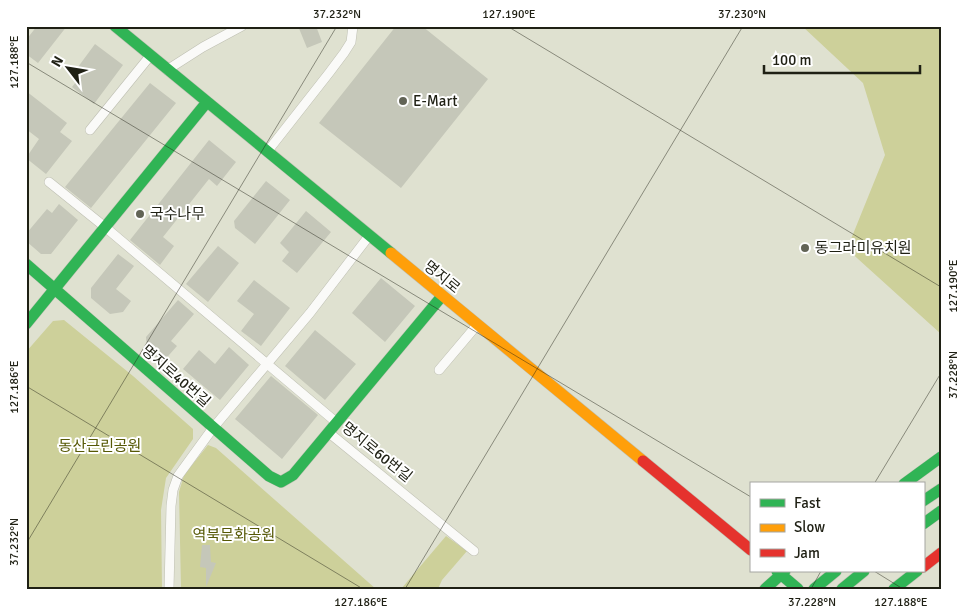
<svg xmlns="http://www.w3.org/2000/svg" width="967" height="615" font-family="Signika,'Noto Sans KR',sans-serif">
  <rect width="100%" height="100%" fill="#dfe1d0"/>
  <path fill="#cdd09a" d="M802,26H941V334L847,249L885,155L863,83Z
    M64,320L133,376L193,429V439L166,478L161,510L162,589H26V352L53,321Z
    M208,445L216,448L376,589H181L179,492L184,475Z
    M446,536L467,551L442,580L438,589H401Z"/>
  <path fill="#c5c7b9" d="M37,26H67L38,63L26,54V40Z
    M298,26H316L322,42L307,48Z
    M396,26H422L488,79L401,188L319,123Z
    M95,44L123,65L94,104L72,87L84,72L78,67Z
    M150,83L176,103L91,208L65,187Z
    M26,91L67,123L60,132L72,141L46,174L26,158L39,139L26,129Z
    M209,140L236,162L217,186L209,179L163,237L174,246L160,265L130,240Z
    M266,181L290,200L255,244L235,228L234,221Z
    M59,204L78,220L51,254H41L26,241V234L47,209L52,213Z
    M306,211L331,232L297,273L282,261L289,252L280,243Z
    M218,246L239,263L208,302L186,284Z
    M118,254L134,266L116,289L131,301L123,312L110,314L91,298V288Z
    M381,278L415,306L385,342L352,313Z
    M254,280L290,308L261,346L241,331L254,314L237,301Z
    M178,300L194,314L171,341L177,346L162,363L147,349L146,337Z
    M315,330L356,364L325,400L285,366Z
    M229,347L249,365L220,400L183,369L199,350L215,364Z
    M271,376L318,415L282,459L235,419Z
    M202,545H210L211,562L216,563L206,587V568L200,567Z"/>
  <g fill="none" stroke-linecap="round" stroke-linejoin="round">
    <defs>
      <path id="street" d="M167,70L203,47L242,26
        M90,130L150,56
        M267,152L329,73L344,53L351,42L353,26
        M49,182L105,227L336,422
        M439,370L477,325
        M328,432L474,551
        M169,589L171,506L173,490L178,476L213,428L310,313L369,236"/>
      <path id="fast" d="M115,26L391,253
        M26,264L269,476L281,482L293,475L442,296
        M26,324L207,102
        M904,484L941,457
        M923,501L941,489
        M923,524L941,511
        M777,571L798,589
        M765,589L785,571
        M814,589L836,571
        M842,589L864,571
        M894,589L917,571"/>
      <path id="slow" d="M391,253L643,461"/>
      <path id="jam" d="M643,461L751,550
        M923,567L941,553"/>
    </defs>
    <use href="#street" stroke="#bebfb2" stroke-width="10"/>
    <use href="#fast" stroke="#bebfb2" stroke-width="12"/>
    <use href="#slow" stroke="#bebfb2" stroke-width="12"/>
    <use href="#jam" stroke="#bebfb2" stroke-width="12"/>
    <use href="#street" stroke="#fafaf8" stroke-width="9"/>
    <use href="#fast" stroke="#30b455" stroke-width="11"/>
    <use href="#slow" stroke="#ff9f0a" stroke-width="11"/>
    <use href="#jam" stroke="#e5322d" stroke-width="11"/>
  </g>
  <path fill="none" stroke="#1f2014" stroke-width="1" stroke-opacity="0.45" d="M507,26L941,287M26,62L751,497M26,386L363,589M874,484L941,373M26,544L337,26M874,571L903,589M405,589L743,26M811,589L821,571"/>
  <g fill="#626456" stroke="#fff" stroke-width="2">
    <circle cx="403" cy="101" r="5"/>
    <circle cx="140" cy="214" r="5"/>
    <circle cx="805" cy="248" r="5"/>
  </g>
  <g text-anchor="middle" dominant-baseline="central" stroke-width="4" stroke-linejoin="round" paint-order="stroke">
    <g font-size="15" fill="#1f2014" stroke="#fff" text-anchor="start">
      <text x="413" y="101">E-Mart</text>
      <text x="150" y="214">국수나무</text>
      <text x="815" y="248">동그라미유치원</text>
    </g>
    <g font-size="15" fill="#1f2014" stroke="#fff">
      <text transform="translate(442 277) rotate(39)">명지로</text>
      <text transform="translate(176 376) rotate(41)">명지로40번길</text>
      <text transform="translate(377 452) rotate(39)">명지로60번길</text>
    </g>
    <g font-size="15" fill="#565805" stroke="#fff">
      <text x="100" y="446">동산근린공원</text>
      <text x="234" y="535">역북문화공원</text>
    </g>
  </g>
  <rect width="967" height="615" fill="none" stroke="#ffffff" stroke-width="55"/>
  <rect x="750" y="482" width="175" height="90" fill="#ffffff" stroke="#a5a6a1"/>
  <rect x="760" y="499" width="25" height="8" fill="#30b455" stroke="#a5a6a1"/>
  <text x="794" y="508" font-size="15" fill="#1f2014">Fast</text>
  <rect x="760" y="524" width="25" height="8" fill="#ff9f0a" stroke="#a5a6a1"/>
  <text x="794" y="532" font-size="15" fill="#1f2014">Slow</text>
  <rect x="760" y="549" width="25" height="8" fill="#e5322d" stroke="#a5a6a1"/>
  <text x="794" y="558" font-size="15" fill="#1f2014">Jam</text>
  <g transform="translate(68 68) rotate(301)" stroke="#ffffff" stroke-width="4" paint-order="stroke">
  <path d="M0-4L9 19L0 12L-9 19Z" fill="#1f2014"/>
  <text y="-8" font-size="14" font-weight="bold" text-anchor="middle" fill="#1f2014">N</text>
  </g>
  <path d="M764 65v8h156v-8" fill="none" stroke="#1f2014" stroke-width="2.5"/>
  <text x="772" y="65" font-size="15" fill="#1f2014" stroke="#ffffff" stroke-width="4" paint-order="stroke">100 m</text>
  <rect x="28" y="28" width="912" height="560" fill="none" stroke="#1f2014" stroke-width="2"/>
  <g font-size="12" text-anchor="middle" fill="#1f2014">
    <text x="337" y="18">37.232°N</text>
    <text x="509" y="18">127.190°E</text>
    <text x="742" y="18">37.230°N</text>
    <text transform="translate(14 62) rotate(-90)" y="4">127.188°E</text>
    <text transform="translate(953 286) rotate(-90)" y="4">127.190°E</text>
    <text transform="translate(953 375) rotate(-90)" y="4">37.228°N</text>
    <text transform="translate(14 387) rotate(-90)" y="4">127.186°E</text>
    <text transform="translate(14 542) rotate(-90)" y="4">37.232°N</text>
    <text x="361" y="606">127.186°E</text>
    <text x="812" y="606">37.228°N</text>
    <text x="901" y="606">127.188°E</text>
  </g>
</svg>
